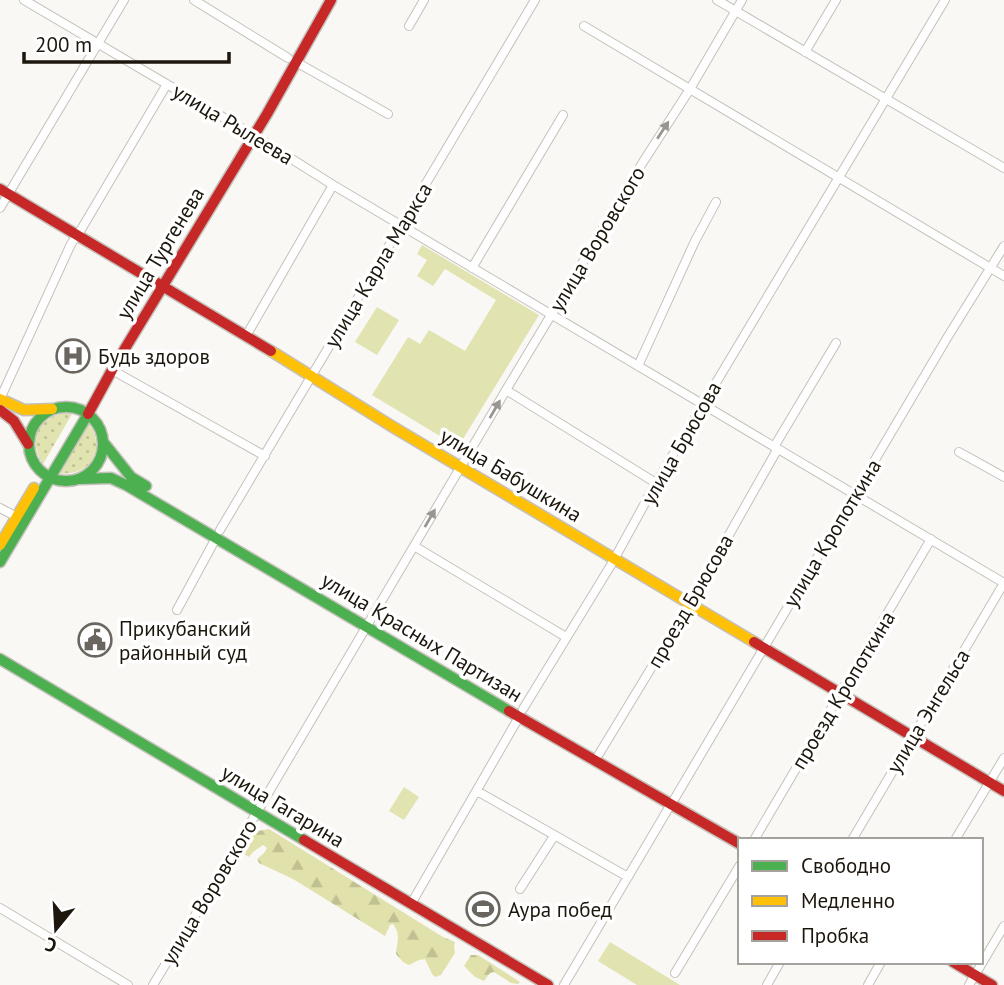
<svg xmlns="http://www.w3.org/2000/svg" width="1004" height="985" font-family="'PT Sans',sans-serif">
  <defs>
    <pattern id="grass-dots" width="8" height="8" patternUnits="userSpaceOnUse" patternTransform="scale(1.75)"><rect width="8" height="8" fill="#e1e3b0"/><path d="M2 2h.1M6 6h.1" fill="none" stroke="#c1c296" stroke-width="1.8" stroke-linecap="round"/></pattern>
    <pattern id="forest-firs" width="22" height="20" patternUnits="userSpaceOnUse" patternTransform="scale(1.75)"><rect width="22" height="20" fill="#e0e1ab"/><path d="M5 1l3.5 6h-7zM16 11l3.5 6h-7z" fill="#c0c092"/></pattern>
  </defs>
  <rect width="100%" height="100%" fill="#faf8f5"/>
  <path fill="url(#grass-dots)" d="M64,413L72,414L43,464C28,441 37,419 64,413Z
    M88,423C108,448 90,478 58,473Z"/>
  <path fill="url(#forest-firs)" d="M269,829L443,937L455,942L454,946L455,953L441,975L435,977L432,974L425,959L419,960L409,965L403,962L396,954C397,942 401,934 393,924L390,925L385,936L293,879L259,863L257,859L264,853L267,848L263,845L253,852L249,857L240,852L252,832Z
    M471,955H478L520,982L518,984L511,983L494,972L490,973L484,981L475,977L464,966Z"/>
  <path fill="#e1e3b0" d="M422,245L539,315L458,447L372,395L408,337L420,344L429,330L465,351L496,300L445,269L433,286L417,276L427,260L417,254Z
    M377,307L399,320L377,355L355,342Z
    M404,787L419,797L404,820L389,811Z
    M610,942L680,985H637L598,961Z"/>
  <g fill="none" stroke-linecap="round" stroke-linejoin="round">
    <defs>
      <path id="street" d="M24,0L260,139L333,185L1004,583
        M194,0L288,58
        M717,0L1004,168
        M409,26L424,0
        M584,26L1004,276
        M805,52L836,0
        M296,62L388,114
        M0,208L124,0
        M472,268L563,115
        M246,336L333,185
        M638,366L695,241L716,202
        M112,370L265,456
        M506,390L656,483
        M0,399L71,244L82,228L167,84
        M959,452L1004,477
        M0,508L17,517
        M220,530L535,0
        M414,546L566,637
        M177,610L216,538
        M523,709L611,565L656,483L945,0
        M599,754L687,609L777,450L774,447L836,343
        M477,791L628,877
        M675,798L947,338L1004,246
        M754,840L931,539
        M852,840L1004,583
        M955,840L1004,758
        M520,889L554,836
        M411,904L519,717
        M0,908L128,985
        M675,973L740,865
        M153,985L234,851L506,390L643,162L690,89L742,0
        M564,985L671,804
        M767,985L780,962
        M868,985L881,962
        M969,985L1004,926"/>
      <path id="fast" d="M29 444a37 37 0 1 1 74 0a37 37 0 1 1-74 0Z
        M104,443L131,477L146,486
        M80,479L111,478L126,485L509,711
        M0,562L88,414
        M0,659L304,840"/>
      <path id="slow" d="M271,351L393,427L754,642
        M0,399L24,410L52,409
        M0,545L34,488"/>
      <path id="jam" d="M0,189L271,351
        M0,410L14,421L28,444
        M88,414L112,370L267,114L331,0
        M754,642L1004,791
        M509,711L740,844
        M304,840L548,985
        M953,962L992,985"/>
    </defs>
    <use href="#street" stroke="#c4c0ba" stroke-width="10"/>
    <use href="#fast" stroke="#c4c0ba" stroke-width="13"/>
    <use href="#slow" stroke="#c4c0ba" stroke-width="13"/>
    <use href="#jam" stroke="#c4c0ba" stroke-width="13"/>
    <use href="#street" stroke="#fefefe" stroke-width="8"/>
    <use href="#fast" stroke="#4caf50" stroke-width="10"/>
    <use href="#slow" stroke="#ffc107" stroke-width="10"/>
    <use href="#jam" stroke="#c62828" stroke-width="10"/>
  </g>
  <defs><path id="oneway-solid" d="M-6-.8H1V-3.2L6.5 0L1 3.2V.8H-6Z" transform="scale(1.75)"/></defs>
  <g fill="#999691">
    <use href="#oneway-solid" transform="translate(663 130) rotate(-57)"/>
    <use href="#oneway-solid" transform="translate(495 409) rotate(-60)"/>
    <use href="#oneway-solid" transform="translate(430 518) rotate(-60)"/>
  </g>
  <defs>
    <symbol id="hospital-ring" viewBox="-11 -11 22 22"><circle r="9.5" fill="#fff" stroke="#6a655e" stroke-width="1.5"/><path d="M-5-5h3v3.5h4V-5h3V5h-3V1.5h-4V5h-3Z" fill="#6a655e"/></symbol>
    <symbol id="civic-ring" viewBox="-11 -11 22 22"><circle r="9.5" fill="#fff" stroke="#6a655e" stroke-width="1.5"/><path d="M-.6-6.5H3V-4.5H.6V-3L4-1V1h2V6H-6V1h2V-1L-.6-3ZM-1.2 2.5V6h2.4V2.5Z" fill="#6a655e"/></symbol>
    <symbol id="stadium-ring" viewBox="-11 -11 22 22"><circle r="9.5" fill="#fff" stroke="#6a655e" stroke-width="1.5"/><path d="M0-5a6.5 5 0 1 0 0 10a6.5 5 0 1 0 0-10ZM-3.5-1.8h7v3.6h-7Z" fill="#6a655e"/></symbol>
  </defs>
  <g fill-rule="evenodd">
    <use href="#hospital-ring" x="54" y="337" width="38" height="38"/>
    <use href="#civic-ring" x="76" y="621" width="38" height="38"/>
    <use href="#stadium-ring" x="464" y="890" width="38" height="38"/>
  </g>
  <g text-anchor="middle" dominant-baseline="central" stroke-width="7" stroke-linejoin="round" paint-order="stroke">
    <g font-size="21" fill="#1d160c" stroke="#fff">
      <text transform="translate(233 124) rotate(31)">улица Рылеева</text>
      <text transform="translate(597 239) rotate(-59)">улица Воровского</text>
      <text transform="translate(160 253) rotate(-59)">улица Тургенева</text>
      <text transform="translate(378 265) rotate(-59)">улица Карла Маркса</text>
      <text transform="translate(681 443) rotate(-60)">улица Брюсова</text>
      <text transform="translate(511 475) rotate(31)">улица Бабушкина</text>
      <text transform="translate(832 533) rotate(-59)">улица Кропоткина</text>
      <text transform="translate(690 601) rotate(-60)">проезд Брюсова</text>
      <text transform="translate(422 637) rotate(31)">улица Красных Партизан</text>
      <text transform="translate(843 690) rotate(-59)">проезд Кропоткина</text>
      <text transform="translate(928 711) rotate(-59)">улица Энгельса</text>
      <text transform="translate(283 806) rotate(31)">улица Гагарина</text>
      <text transform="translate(209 892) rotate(-59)">улица Воровского</text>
    </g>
    <g font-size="21" fill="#1d160c" stroke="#fff" text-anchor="start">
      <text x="98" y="356">Будь здоров</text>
      <text x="119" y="628">Прикубанский<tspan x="119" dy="24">районный суд</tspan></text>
      <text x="508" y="909">Аура побед</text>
    </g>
  </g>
  <rect x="738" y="838" width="245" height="126" fill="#ffffff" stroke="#a5a29e" stroke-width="2"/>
  <rect x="752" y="861" width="35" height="10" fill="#4caf50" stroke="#a5a29e" stroke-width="2"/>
  <text x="801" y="873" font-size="21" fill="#1d160c">Свободно</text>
  <rect x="752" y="896" width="35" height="10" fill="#ffc107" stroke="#a5a29e" stroke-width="2"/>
  <text x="801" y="908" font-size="21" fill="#1d160c">Медленно</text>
  <rect x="752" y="931" width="35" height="10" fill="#c62828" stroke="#a5a29e" stroke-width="2"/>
  <text x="801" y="943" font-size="21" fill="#1d160c">Пробка</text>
  <g transform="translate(56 929) rotate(198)" stroke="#ffffff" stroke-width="5" paint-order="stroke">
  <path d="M0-5L12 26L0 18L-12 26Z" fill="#1d160c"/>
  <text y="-10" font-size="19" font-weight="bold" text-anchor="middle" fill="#1d160c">С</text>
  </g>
  <path d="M24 52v10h205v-10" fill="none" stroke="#1d160c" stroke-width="3.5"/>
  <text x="35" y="52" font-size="21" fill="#1d160c" stroke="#ffffff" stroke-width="5" paint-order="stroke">200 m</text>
</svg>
